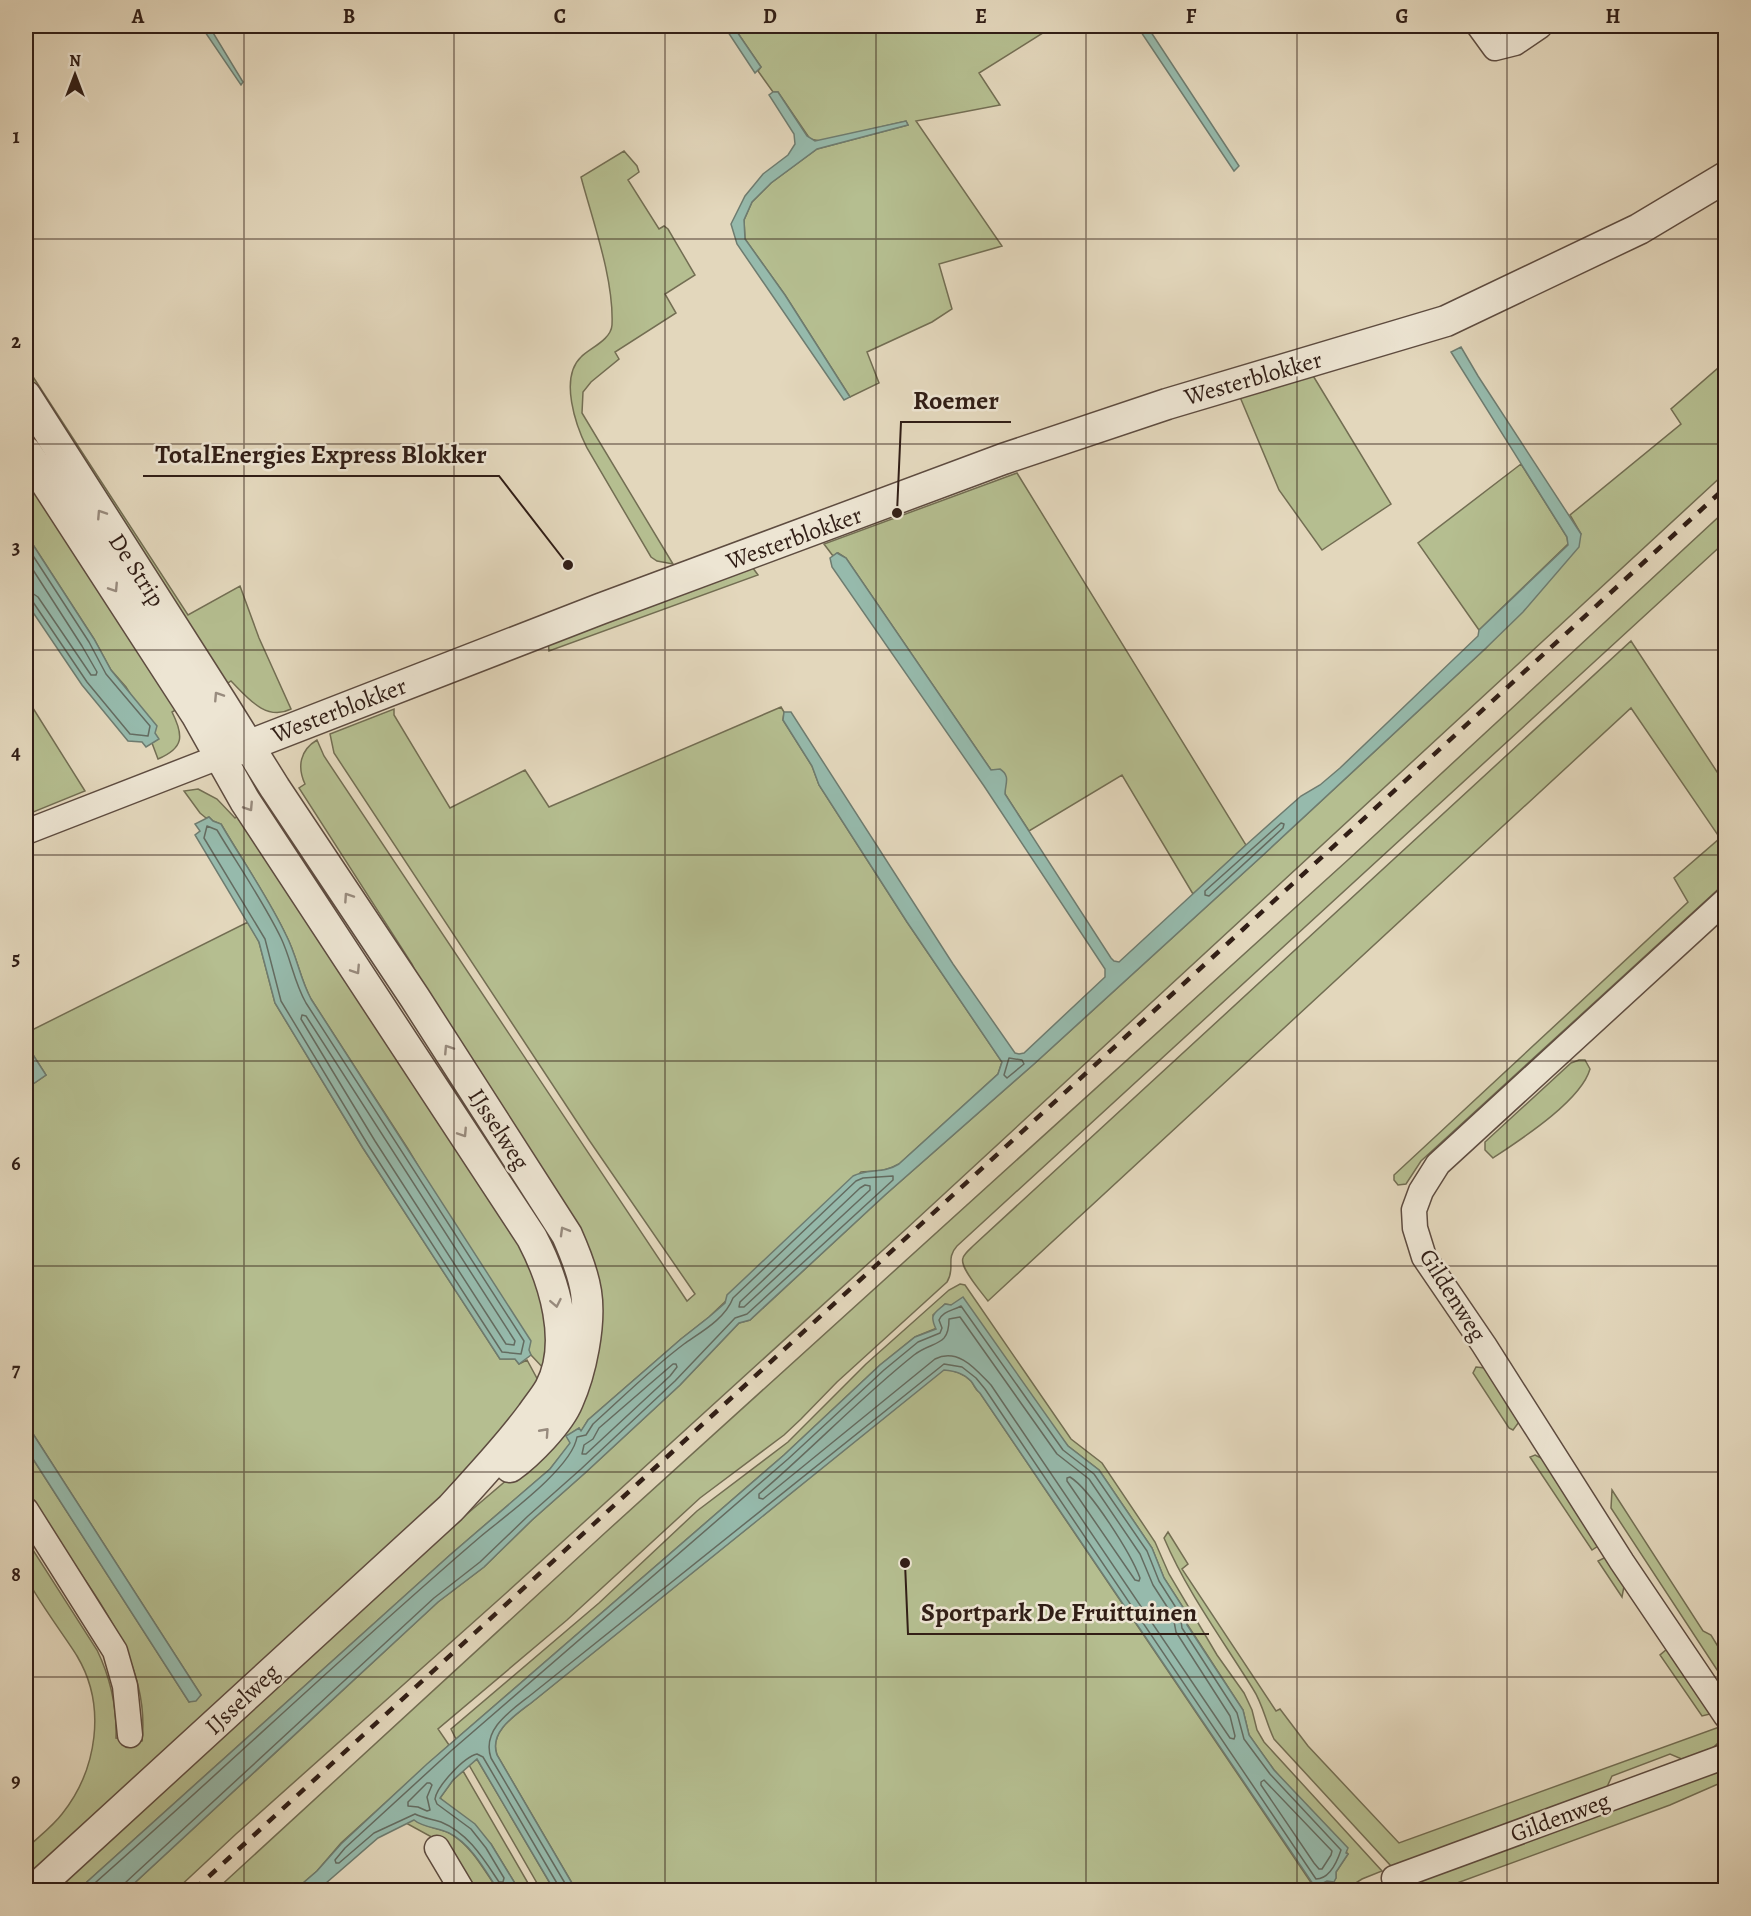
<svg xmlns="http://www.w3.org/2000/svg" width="1751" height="1916" font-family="Alegreya,serif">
  <rect width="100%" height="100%" fill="#e3d7bc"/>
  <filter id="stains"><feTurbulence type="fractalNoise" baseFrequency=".00333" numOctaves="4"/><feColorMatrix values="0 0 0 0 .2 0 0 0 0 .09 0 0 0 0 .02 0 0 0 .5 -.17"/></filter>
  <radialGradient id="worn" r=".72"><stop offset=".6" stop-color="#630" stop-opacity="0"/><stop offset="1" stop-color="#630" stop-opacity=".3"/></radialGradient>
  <path fill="#b5be90" stroke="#736e53" stroke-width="1.5" d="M733,26H1054L979,73L1000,105L916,121L1002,246L939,264L952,309L932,322L867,352L879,383L850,397L785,295L745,239L744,220L752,202L771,183L817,149L908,125L906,121L820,141L810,139L778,92H773L758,71L761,67Z
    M624,151L637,166L639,172L628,180L659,229L664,226L668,229L695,275L665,294L676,313L615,352L619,359L591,382L583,392L582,413L673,564L657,561L651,557L587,448C576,426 559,378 581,357C590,348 611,340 612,325C614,279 593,222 581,177Z
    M1725,362V473L905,1230L505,1594L236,1834L176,1890H127L438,1602L484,1567L532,1520L585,1473L680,1385L739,1323L750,1320L885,1195L1034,1064L1262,856L1486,648L1581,534L1570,515L1681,424L1671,409Z
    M26,366L188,615L240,586L259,638L291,709C266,722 247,697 231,681L225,685L26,385Z
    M1312,374L1391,504L1322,550L1279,490L1240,397Z
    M1521,464L1567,537L1568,544L1479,630L1418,543Z
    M26,473L179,708L172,712C184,736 184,748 158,759L152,743L158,739L126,687L111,670L94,639L26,534Z
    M1017,473L1246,845L1193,894L1122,775L1029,831L1005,794V788L993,770H991L846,558L838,553L833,556L824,544Z
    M1725,511V542L957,1246C945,1259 956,1268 947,1282L837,1382L801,1419L784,1435L700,1498L567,1620L438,1729L449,1745L341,1843L317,1871L295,1890H216L606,1532L1349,859Z
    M750,564L758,575L549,651L548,641Z
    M1631,641L1725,784V883L1421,1161L1406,1184L1398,1185L1394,1180V1175L1688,902L1674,878L1720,838L1631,708L988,1301C982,1293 959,1267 963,1258C964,1254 970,1249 973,1246Z
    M26,697L85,791L26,815Z
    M781,707L784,712L783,720L812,766L819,785L907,922L1002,1062L998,1074L899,1164C886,1172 875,1171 861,1172L709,1317L681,1339L588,1420L581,1432L579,1428L567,1436L571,1443L550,1469L450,1555L78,1890H52L454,1525L543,1449L598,1323L439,1021L412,964L299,788L305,784C297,767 300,750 317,740L324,756L687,1301L695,1294L589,1140L334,753L330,734L394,709V715L450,808L525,770L549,807Z
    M198,789L217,799L235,818L241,813L531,1251L547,1293L545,1370L531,1355L408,1149L311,999C300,979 297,956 286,935C268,897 242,860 221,824L213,821L209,817L206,818L200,813L184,791Z
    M248,922L259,942L275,1003L363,1148L500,1359H515L519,1364L527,1360L540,1384L460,1481L26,1878V1849C37,1838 52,1827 62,1814C97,1770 107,1706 77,1656C69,1642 27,1586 26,1575C24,1564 26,1551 26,1539L97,1650C111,1679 117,1706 116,1738L142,1741C151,1662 95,1597 55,1535C48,1525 28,1499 26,1489C22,1477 26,1460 26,1448L189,1702L201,1695L26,1423V1073L33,1084L46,1075L26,1044V1033Z
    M1579,1060H1585L1590,1069C1581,1101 1520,1140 1493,1158L1485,1150V1142L1571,1063Z
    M960,1284L965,1285L1071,1439L1102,1463L1155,1542L1169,1574L1217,1655L1244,1693L1252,1710L1257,1730L1264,1742L1382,1871L1362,1879L1345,1890H576L497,1755C488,1730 519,1713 536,1699L944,1369C955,1371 963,1373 971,1381C975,1386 974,1389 980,1393L1312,1884L1322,1885L1327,1881L1336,1878V1872L1348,1854L1274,1770L1249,1735L1243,1710L1187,1624L1186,1612L1164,1578L1152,1548L1099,1470L1068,1446L951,1305L945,1304L933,1315L937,1328L915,1337L880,1365L784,1455L456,1739L451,1729L599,1603L697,1511L788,1442L866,1364L949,1290Z
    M1476,1367L1485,1368L1516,1416L1519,1422L1513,1430L1509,1428L1473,1373Z
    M1535,1455L1545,1460L1601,1544L1592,1550L1530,1457Z
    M1612,1490L1703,1631L1711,1635L1725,1658V1682L1611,1508Z
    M1168,1532L1188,1564L1182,1569L1276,1711L1280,1709L1308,1746L1399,1843L1722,1726C1725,1749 1702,1753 1684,1760L1670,1754L1612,1776L1606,1789L1392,1867L1274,1739C1266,1723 1263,1704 1253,1689C1222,1639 1187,1592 1164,1538Z
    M1608,1556L1625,1581L1622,1597L1598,1561Z
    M1667,1649L1714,1713L1702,1716L1660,1655Z
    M477,1759L554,1890H541L469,1765Z
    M1725,1767V1781L1670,1805L1438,1890H1403L1400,1884Z
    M463,1771L532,1890H519L491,1844L440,1798L453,1780Z
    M414,1819C421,1827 442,1828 453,1835C473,1848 485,1872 498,1890H475L450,1847L406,1823Z"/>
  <path fill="#96baac" stroke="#6e7c70" stroke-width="1.5" d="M201,26H209L243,82L241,85Z
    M724,26H733L761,67L755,73Z
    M1137,26H1147L1239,166L1234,171Z
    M773,92H778L807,136L815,141L906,121L908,125L817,149L771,183L752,202L744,220L745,239L785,295L850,397L844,400L737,244L731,224L745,196L763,174L788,155L795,144L794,134L769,95Z
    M1461,347L1478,376L1581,534L1579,547L1523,612L1486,648L1262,856L1034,1064L885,1195L750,1320L739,1323L680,1385L585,1473L532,1520L484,1567L438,1602L127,1890H78L450,1555L550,1469L570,1443L566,1436L579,1428L581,1431L588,1420L681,1339L709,1317L725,1303L727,1295L853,1176C868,1168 883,1174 899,1164L998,1074L1002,1062L907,922L819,785L812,766L783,720L784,712H791L953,964L1015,1053L1019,1054L1024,1053L1105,977V969L984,786L832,567L830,558L837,553L846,558L991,770L1000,769C1011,776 1005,784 1005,794L1111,958L1114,961L1119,962L1246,845L1301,796L1320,785L1340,768L1478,636L1479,630L1568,545L1567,537L1451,352Z
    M26,534L94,639L111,670L157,726L155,733L159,739L146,747L142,742L128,741L82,685L26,602Z
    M209,817L213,821L221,824C242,860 268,897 286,935C297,956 300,979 311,999L531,1341L529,1350L531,1355L519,1364L515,1359H500L363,1148L275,1003L259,942L195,835L200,831L195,824Z
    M26,1044L46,1075L33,1084L26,1073Z
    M963,1297L1068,1446L1099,1470L1152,1548L1164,1578L1186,1612L1187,1625L1243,1710L1249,1735L1274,1770L1348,1848L1346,1853L1348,1854L1336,1872V1878L1334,1882L1327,1881L1317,1886L1313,1884L980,1393C975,1389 975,1386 971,1381C963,1373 955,1371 944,1370L536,1699C519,1713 488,1730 497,1755L576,1890H554L477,1759L453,1780L440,1798L475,1824L491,1844L519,1890H498C485,1870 471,1844 449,1833C438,1828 422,1827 414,1820L378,1838L318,1890H295L317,1871L341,1844L427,1764L784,1455L880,1365L915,1337L936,1329C929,1314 934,1314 945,1304L951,1305Z
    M26,1423L201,1695L196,1701L189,1702L26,1448Z"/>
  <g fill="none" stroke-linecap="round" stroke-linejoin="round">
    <path stroke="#646c61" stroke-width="1.5" d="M26,545L89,642L106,674L150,726L148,736L130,734L87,682L33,602L26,599
      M26,559L82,646L97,672L96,675H91L38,597L32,593L26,592
      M1281,823L1284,824L1283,828L1209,896L1205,895V891Z
      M207,826L217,830C238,865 263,901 281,938C291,959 294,982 306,1003L524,1341L521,1354L502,1352L368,1145L281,1001L265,939L204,838Z
      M302,1015L306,1016L515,1341L514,1345L506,1344L375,1141L301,1019Z
      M1009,1058L1022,1060L1024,1064L1007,1078L1004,1075Z
      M865,1185L870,1186V1190L744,1307H739L740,1302L860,1188Z
      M960,1317L1057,1454L1089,1479L1140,1554L1153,1585L1173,1616L1176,1632L1230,1716L1235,1736L1234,1739L1230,1738L991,1385C977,1371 959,1347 935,1359L763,1499L759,1498V1494C812,1449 860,1398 914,1355C933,1340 949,1348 949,1319Z
      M673,1364H676L677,1367L670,1376L586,1454H582L584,1445L593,1439L599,1428Z
      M1070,1477C1091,1490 1131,1554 1140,1578L1139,1581L1135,1580L1067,1481V1478Z
      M1264,1780L1332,1851L1331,1855L1322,1869H1319L1314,1863L1261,1785V1782Z
      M427,1783H430L432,1785L427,1797L430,1810L427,1811L418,1807L408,1806V1802Z
      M87,1890C219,1774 346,1652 480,1537C505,1516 572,1468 577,1437L586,1435L593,1424C623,1397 652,1368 684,1344C701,1332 725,1319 733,1298L856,1181L863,1178L893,1176V1180L747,1314L735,1318L675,1381L581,1469L528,1516L480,1562L434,1598L125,1883L123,1890
      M559,1890L558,1885L483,1757L477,1754C464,1757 437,1786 435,1799L437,1804L471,1829L486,1848L504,1878L503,1882H499C483,1858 468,1833 441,1822C432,1819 423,1818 415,1814L374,1833L339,1863H336L335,1860L345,1848L452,1750L788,1459L884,1370L918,1342L940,1333L942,1328L939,1320C943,1311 952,1311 961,1306L1063,1450L1094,1474L1147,1551L1159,1581L1180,1614L1182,1628L1237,1713L1244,1739L1270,1774L1341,1850C1337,1862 1329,1879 1316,1879L985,1389L976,1378L962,1367L944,1364L532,1694C512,1710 481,1729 491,1758L569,1890"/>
    <defs>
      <path id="minor" d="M1479,26L1495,48L1515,43L1540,26
        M26,832L219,757
        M1726,900L1438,1164L1421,1191L1414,1210L1415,1228L1424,1257L1484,1345L1622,1562L1726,1716
        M26,1510L115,1651L125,1686L130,1735
        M437,1848L462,1890
        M1394,1878L1726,1756"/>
      <path id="tertiary" d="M26,396L222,703L275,788L415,998L567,1235C575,1253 583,1272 586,1292C591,1324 581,1372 568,1401C559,1423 529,1453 510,1467
        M26,452L196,714L245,801L532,1238C554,1280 574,1343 550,1388C545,1397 538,1405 532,1414C507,1448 479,1477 451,1508L34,1890
        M219,757L600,609L1003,459L1167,404L1446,321L1639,229L1726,177"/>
    </defs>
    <use href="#minor" stroke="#5e4c40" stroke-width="27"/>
    <use href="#tertiary" stroke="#5e4c40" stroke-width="33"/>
    <use href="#minor" stroke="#ede5d3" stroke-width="24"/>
    <use href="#tertiary" stroke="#ede5d3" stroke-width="30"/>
    <path stroke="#311e16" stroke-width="4.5" stroke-dasharray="10 10" stroke-linecap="butt" d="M194,1890L1726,487"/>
  </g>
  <defs><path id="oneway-chevron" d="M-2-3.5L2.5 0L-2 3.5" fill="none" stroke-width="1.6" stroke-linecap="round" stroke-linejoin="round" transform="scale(1.5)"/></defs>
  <g stroke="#988b7e">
    <use href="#oneway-chevron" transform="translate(101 514) rotate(-123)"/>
    <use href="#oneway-chevron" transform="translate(114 588) rotate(57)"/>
    <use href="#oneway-chevron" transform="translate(218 696) rotate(-123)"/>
    <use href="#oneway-chevron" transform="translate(249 807) rotate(57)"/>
    <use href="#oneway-chevron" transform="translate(348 897) rotate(-124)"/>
    <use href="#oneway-chevron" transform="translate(356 970) rotate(57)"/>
    <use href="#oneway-chevron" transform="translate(448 1049) rotate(-123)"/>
    <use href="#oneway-chevron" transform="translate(463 1133) rotate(57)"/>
    <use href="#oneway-chevron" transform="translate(564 1231) rotate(-120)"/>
    <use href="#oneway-chevron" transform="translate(556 1303) rotate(79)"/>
    <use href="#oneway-chevron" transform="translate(545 1432) rotate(-48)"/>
  </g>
  <path fill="none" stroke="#311e16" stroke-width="1.5" stroke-opacity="0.55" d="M244,26V1890M454,26V1890M665,26V1890M876,26V1890M1086,26V1890M1297,26V1890M1507,26V1890M26,239H1726M26,444H1726M26,650H1726M26,855H1726M26,1061H1726M26,1266H1726M26,1472H1726M26,1677H1726"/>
  <g text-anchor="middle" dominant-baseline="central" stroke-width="5" stroke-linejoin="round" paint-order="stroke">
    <g font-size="24" fill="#311e16" stroke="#ede5d3">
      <text transform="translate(1253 378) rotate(-16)">Westerblokker</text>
      <text transform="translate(794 538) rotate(-20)">Westerblokker</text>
      <text transform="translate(137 570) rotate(57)">De Strip</text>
      <text transform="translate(339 710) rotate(-21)">Westerblokker</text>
      <text transform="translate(499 1129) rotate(57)">IJsselweg</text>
      <text transform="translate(1453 1295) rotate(58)">Gildenweg</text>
      <text transform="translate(242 1699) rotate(-43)">IJsselweg</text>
      <text transform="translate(1560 1817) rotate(-20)">Gildenweg</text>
    </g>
  </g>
  <path fill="none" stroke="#311e16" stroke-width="2" d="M897 513L901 422H1011M568 565L499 476H143M905 1563L908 1634H1209"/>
  <g fill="#311e16" stroke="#ede5d3" stroke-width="2">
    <circle cx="897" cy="513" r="6"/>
    <circle cx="568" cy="565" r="6"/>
    <circle cx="905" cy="1563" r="6"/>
  </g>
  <g font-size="26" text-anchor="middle" font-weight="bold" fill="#311e16" stroke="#ede5d3" stroke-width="5" stroke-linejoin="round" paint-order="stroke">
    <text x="956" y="409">Roemer</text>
    <text x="321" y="463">TotalEnergies Express Blokker</text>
    <text x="1059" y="1621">Sportpark De Fruittuinen</text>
  </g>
  <rect width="1751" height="1916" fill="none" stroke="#e3d7bc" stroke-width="66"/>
  <g transform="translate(75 75)" stroke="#ede5d3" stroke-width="4.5" paint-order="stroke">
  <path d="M0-4.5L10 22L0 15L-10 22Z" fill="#311e16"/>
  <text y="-9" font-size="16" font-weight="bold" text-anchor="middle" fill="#311e16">N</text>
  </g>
  <rect x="33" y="33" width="1685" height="1850" fill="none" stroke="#311e16" stroke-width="2"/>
  <g font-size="20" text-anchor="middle" font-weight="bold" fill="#311e16">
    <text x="138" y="23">A</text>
    <text x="349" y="23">B</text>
    <text x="560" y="23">C</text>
    <text x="770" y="23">D</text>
    <text x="981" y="23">E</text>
    <text x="1191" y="23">F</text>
    <text x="1402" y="23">G</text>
    <text x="1613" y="23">H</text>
    <text x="16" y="143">1</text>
    <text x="16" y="348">2</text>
    <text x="16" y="554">3</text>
    <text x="16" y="759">4</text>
    <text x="16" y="965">5</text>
    <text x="16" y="1170">6</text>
    <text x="16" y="1376">7</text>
    <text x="16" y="1581">8</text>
    <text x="16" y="1787">9</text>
  </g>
  <rect width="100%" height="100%" filter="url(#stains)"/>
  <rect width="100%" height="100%" fill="url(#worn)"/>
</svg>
